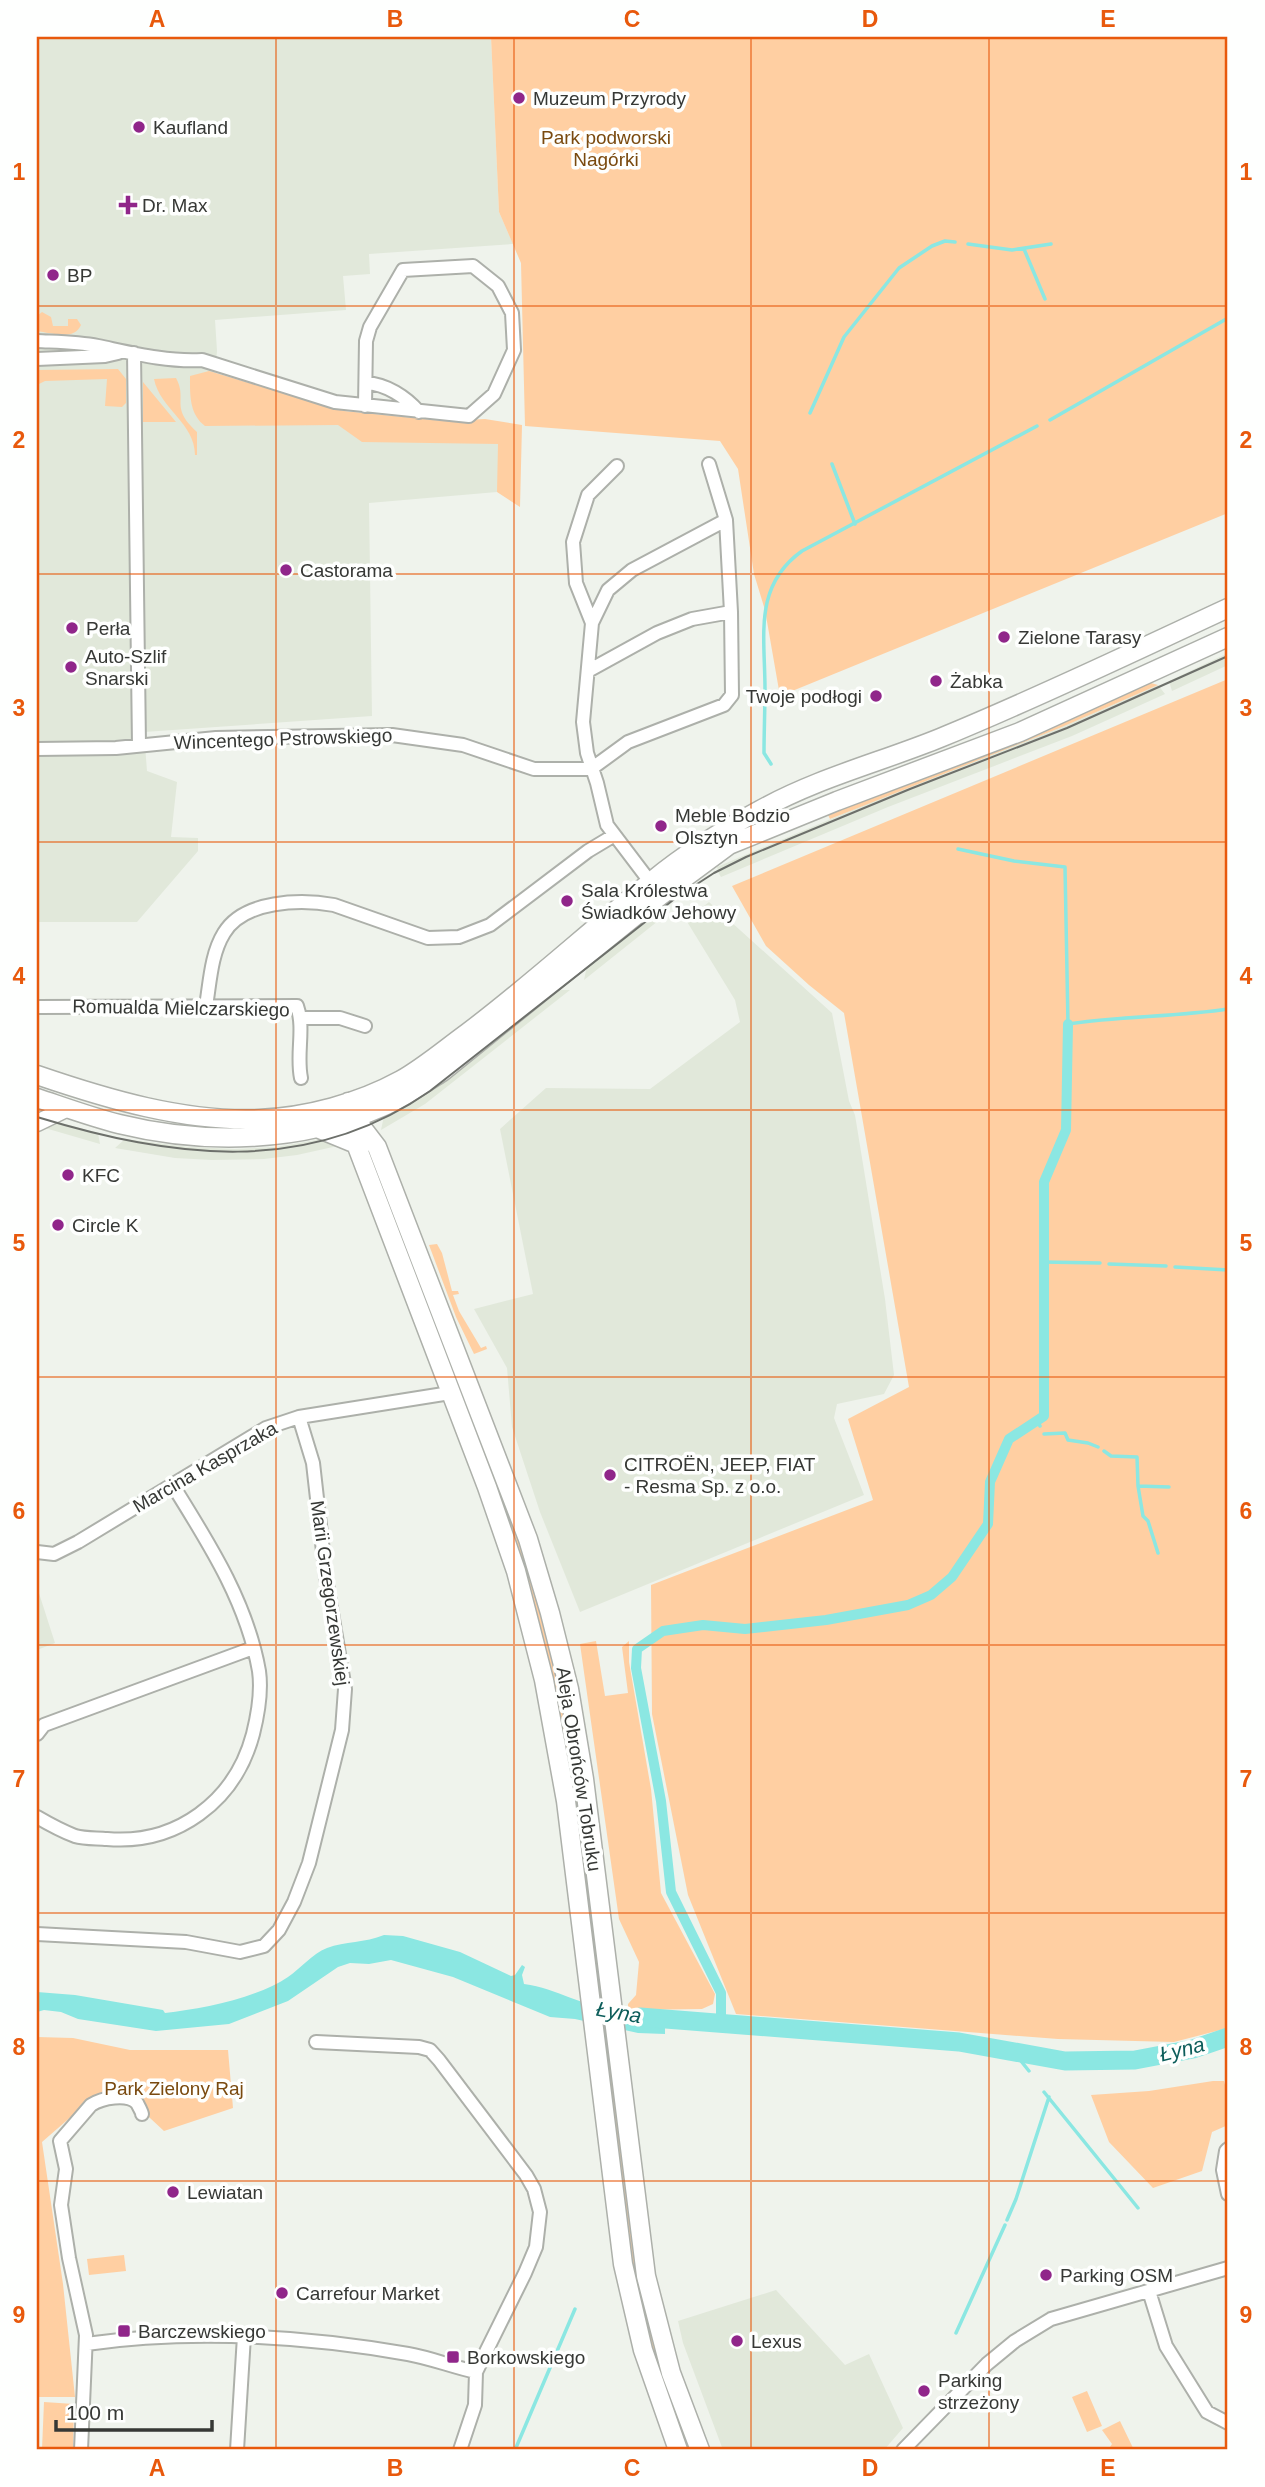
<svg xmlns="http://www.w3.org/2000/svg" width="1265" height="2487" font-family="Arial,sans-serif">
  <rect width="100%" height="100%" fill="#eff3ec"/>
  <path fill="#e1e8da" d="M37,37H491L499,212L513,244L369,254L370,274L343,276L346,310L215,320L217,351L211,421L347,422L506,434L497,492L369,503L372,716L144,732L147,771L177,782L171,837L198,838V851L137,922H37Z
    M1228,653V665L1172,691L1169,681Z
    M1158,685L1165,694L1072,736L888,807L721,877L718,872L717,867L738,858L895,792L1062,727Z
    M709,902L832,1013L849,1101L855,1115L885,1299L894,1375L884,1394L837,1404L834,1418L864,1495L580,1612L540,1512L512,1427L507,1368L474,1309L533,1294L500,1129L546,1088L650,1089L740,1022L735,1000L686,920Z
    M658,921L584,980L587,966L642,923Z
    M556,990H570L425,1104L381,1130L384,1116L409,1103Z
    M54,1121L98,1133L100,1144L38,1126Z
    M328,1138L342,1145L297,1155L264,1159L212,1160L175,1158L115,1148L125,1139L188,1147L235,1149L276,1147Z
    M37,1587L55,1643L37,1650Z
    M776,2290L845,2365L869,2354L903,2428L884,2450H723L683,2343L678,2321Z"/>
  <path fill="#ffcfa2" d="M491,37H1228V513L780,696L765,610L754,574L738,469L720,441L525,426L521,263L499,212Z
    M42,312L51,317L53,326H68V319H77L81,325C74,341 52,333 37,331V316Z
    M118,369L126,379V403L122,407L105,406L107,379L45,381L37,385V370Z
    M209,371L344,411L444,421L485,419L522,425L520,507L497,492L498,444L362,442L338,425L205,426C189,414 190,394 190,376Z
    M176,378C188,400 169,407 197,432V455H195C195,423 160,409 154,379Z
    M143,382L176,422H143Z
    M1228,679V2028L1174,2042L1058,2039L736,2014L688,1895L652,1714L651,1585L873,1500L848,1419L909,1387L844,1013L809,985L766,946L732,886Z
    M1147,682L1158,685L1062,727L830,819L827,813Z
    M437,1244L442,1253L452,1291H458L459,1294L453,1295L459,1311L481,1348L486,1346L487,1349L474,1354L456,1317L429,1245Z
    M471,1414C505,1498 538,1582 557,1671C579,1773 589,1878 602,1981L594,1980L572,1803L470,1420Z
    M596,1641L605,1696L628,1693L622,1647L629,1641V1662L651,1789L661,1893L715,1994L713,2004L702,2009L628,2010V2004L636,1995L639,1962L619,1919L580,1644Z
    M37,2037L73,2038L130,2050H228L233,2108L164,2131L123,2093L88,2102L42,2142L63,2284L75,2397H37Z
    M602,2042L610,2044L627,2180L693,2450H690L646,2339L629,2254Z
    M1213,2081H1224L1228,2096V2125L1212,2132L1202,2171L1153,2188L1109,2142L1091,2095L1149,2091Z
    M124,2255L126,2271L89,2275L87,2259Z
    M1087,2391L1102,2426L1087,2432L1072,2397Z
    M44,2402L74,2404L73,2450L42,2449Z
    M1120,2421L1134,2450H1108L1112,2444L1102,2430Z"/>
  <path fill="#8be7e2" d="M384,1935L403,1936L460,1952L511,1976L515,1975L522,1965L525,1967L522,1975L524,1984C541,1986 555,1992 571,1998C601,2010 635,2010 665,2010V2034L638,2033L575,2019L550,2017L453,1977L391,1960L369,1964L350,1963L338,1967L288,2001L229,2024L156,2031L78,2019L61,2012L44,2010L37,2012V1992L75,1995L163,2010L165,2013C202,2009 257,1998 288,1977C301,1968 312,1954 327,1948C345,1941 365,1943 384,1935Z"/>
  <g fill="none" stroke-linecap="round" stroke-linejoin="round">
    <path stroke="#8be7e2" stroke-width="3.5" d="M968,244L1012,250L1051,244
      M1024,249L1045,299
      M810,413L844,337L899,268L932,246L945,241L955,242
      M1050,420L1228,318
      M832,464L855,524
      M771,764L764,753C764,732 765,710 765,689C765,636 753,586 802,551L1037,426
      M958,849L1014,861L1065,867L1068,1024C1121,1016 1175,1017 1228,1009
      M1043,1262L1100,1263
      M1109,1264L1166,1266
      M1175,1267L1228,1270
      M1037,1421L1040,1426
      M1044,1434L1065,1433L1068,1440L1088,1443L1098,1447
      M1104,1451L1111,1456L1137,1457L1138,1486L1143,1516L1148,1521L1158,1553
      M1138,1486L1169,1487
      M1013,2051L1029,2071
      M1044,2092L1138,2208
      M1007,2220L1016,2199L1049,2097
      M956,2333L1005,2225
      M515,2450L575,2309"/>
    <path stroke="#8be7e2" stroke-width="10" d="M721,2023V1993L671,1892L661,1801L636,1668L637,1649L663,1631L703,1625L745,1629L826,1620L908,1605L931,1595L952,1577L988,1524L990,1482L1009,1439L1044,1416V1182L1066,1130L1068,1024"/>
    <path stroke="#8be7e2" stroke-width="19" d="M640,2017L959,2042L1065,2061L1135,2060L1193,2049L1228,2037"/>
    <defs>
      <path id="minor" d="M37,341C57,342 78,342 98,346C132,353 167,362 202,360L335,402L469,416L494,394L514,350L512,313L498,286L473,266L403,270L370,327L366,341L365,406
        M134,353L139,745
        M37,359L105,356L118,353
        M366,383C386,384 406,397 419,412
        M709,464L726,520
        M617,466L588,495L573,542L576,583L592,623L583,722L587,753L597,783L607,825L654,887
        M592,623L608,590L632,570L726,520L731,612
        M588,671L657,633L692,619L731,612L732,695L724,705L628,742L591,769
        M37,749L116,748L216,738L392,735L463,745L534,769H591
        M206,1006C210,982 211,954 224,933C244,900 301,899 334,905L428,938L459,937L490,925L588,851L613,836
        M37,1007L297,1006C305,1029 296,1054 301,1078
        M301,1018H340L365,1026
        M37,1552L54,1554L78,1542L266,1428L299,1417L450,1393
        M37,1734L44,1725L253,1648
        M37,1817C49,1824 62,1831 75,1836C85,1839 97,1838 107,1839C176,1845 235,1802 253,1734C258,1714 262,1692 259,1671C247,1602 208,1542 172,1484
        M37,1934L186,1942L240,1952L264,1946L279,1930L294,1902L309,1863L342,1730L345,1689L326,1578L313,1463L299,1417
        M316,2042L419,2047L430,2050L439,2060L526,2175L534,2189L540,2212L536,2247L525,2273L476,2372L475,2405L460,2450
        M1228,2149L1226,2151L1223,2170L1228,2194
        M1149,2291L1166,2346L1207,2412L1228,2423
        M86,2344C192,2329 303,2336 408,2354C431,2358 453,2367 476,2372
        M81,2450L86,2335L69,2258L61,2205L66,2169L60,2141L91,2105C102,2098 127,2093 137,2103C138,2105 142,2112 142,2114
        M237,2450L244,2336
        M903,2450L987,2364L1015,2341L1051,2319L1228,2268"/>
      <path id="tertiary" d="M37,1123L68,1108"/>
      <path id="secondary" d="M37,1075C107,1099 184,1122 259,1119C307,1117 359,1103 401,1080C424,1067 445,1049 467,1033C531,985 590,930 653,880C686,853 723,830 760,810C817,778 881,762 940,738C1038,698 1133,652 1228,608
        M37,1098C64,1107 91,1117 119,1124C205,1145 300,1143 382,1107C403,1098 423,1084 442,1072L660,896L729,845L837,801L1020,732L1228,637
        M348,1102L354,1117L377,1147L528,1539L550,1613L569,1689L584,1779L646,2276L671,2373L700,2450
        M354,1118L356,1144L487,1487L516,1571L544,1680L566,1801L623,2264L643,2350L678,2450
        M317,1128L356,1144"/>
    </defs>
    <use href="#minor" stroke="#adb0aa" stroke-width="16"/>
    <use href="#tertiary" stroke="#adb0aa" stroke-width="19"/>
    <use href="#secondary" stroke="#adb0aa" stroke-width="21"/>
    <use href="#minor" stroke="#fff" stroke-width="12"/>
    <use href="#tertiary" stroke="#fff" stroke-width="16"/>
    <use href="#secondary" stroke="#fff" stroke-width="18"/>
    <path stroke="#6d706b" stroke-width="2" d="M37,1117C172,1158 307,1177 430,1091L677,897L714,873L746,857L910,789L1067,728L1228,656"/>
  </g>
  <path fill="none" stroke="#e8590c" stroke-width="2" stroke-opacity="0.55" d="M276,37V2450M514,37V2450M751,37V2450M989,37V2450M37,306H1228M37,574H1228M37,842H1228M37,1110H1228M37,1377H1228M37,1645H1228M37,1913H1228M37,2181H1228"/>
  <g fill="#90268a" stroke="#fefffe" stroke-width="2.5">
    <circle cx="519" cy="98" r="7"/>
    <circle cx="139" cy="127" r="7"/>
    <path d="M124.5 194.5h7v7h7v7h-7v7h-7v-7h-7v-7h7z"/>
    <circle cx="53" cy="275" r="7"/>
    <circle cx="286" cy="570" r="7"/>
    <circle cx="72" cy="628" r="7"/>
    <circle cx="1004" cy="637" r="7"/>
    <circle cx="71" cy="667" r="7"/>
    <circle cx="936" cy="681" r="7"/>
    <circle cx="876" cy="696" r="7"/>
    <circle cx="661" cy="826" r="7"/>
    <circle cx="567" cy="901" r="7"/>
    <circle cx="68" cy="1175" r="7"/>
    <circle cx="58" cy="1225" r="7"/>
    <circle cx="610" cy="1475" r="7"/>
    <circle cx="173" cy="2192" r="7"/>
    <circle cx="1046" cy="2275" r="7"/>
    <circle cx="282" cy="2293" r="7"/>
    <rect x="117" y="2324" width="14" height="14" rx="3.5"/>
    <circle cx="737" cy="2341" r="7"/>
    <rect x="446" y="2350" width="14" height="14" rx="3.5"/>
    <circle cx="924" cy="2391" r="7"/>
  </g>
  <g text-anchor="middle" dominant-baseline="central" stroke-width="7" stroke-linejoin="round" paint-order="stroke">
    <g font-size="19" fill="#363835" stroke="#fefffe" text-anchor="start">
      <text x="533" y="98">Muzeum Przyrody</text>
      <text x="153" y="127">Kaufland</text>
      <text x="142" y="205">Dr. Max</text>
      <text x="67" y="275">BP</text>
      <text x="300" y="570">Castorama</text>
      <text x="86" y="628">Perła</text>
      <text x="1018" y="637">Zielone Tarasy</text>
      <text x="85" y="656">Auto-Szlif<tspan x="85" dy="22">Snarski</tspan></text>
      <text x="950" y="681">Żabka</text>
      <text x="862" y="696" text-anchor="end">Twoje podłogi</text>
      <text x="675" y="815">Meble Bodzio<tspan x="675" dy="22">Olsztyn</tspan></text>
      <text x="581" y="890">Sala Królestwa<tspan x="581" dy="22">Świadków Jehowy</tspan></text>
      <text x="82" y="1175">KFC</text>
      <text x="72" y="1225">Circle K</text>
      <text x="624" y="1464">CITROËN, JEEP, FIAT<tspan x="624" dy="22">- Resma Sp. z o.o.</tspan></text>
      <text x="187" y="2192">Lewiatan</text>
      <text x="1060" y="2275">Parking OSM</text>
      <text x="296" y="2293">Carrefour Market</text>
      <text x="138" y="2331">Barczewskiego</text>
      <text x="751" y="2341">Lexus</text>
      <text x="467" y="2357">Borkowskiego</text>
      <text x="938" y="2380">Parking<tspan x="938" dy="22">strzeżony</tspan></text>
    </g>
    <g font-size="19" fill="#7a4a0f" stroke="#fefffe">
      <text x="606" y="137">Park podworski<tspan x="606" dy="22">Nagórki</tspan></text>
      <text x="174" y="2088">Park Zielony Raj</text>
    </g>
    <g font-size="19" fill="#363835" stroke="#fefffe">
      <text transform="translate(283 739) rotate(-2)">Wincentego Pstrowskiego</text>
      <text transform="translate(181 1008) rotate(1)">Romualda Mielczarskiego</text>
      <text transform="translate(205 1467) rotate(-30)">Marcina Kasprzaka</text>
      <text transform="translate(330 1593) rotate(82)">Marii Grzegorzewskiej</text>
      <text transform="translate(579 1769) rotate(81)">Aleja Obrońców Tobruku</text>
    </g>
    <g font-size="21" font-style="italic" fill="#0c5d5a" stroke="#fefffe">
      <text transform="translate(619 2012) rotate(10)">Łyna</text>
      <text transform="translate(1182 2049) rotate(-14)">Łyna</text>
    </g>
  </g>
  <rect width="1265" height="2487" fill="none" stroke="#fefffe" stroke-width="77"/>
  <path d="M56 2420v10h156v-10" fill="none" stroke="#363835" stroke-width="3.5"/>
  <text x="66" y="2420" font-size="21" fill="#363835" stroke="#fefffe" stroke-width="5" paint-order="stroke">100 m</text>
  <rect x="38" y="38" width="1188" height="2410" fill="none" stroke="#e8590c" stroke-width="2.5"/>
  <g font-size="23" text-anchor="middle" font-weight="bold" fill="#e8590c">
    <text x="157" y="27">A</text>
    <text x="395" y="27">B</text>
    <text x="632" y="27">C</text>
    <text x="870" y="27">D</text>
    <text x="1108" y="27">E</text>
    <text x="19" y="180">1</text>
    <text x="1246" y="180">1</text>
    <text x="19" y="448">2</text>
    <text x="1246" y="448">2</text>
    <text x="19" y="716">3</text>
    <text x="1246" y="716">3</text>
    <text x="19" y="984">4</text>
    <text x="1246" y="984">4</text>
    <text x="19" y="1251">5</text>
    <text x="1246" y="1251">5</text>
    <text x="19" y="1519">6</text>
    <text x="1246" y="1519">6</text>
    <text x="19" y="1787">7</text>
    <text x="1246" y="1787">7</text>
    <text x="19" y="2055">8</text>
    <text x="1246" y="2055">8</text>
    <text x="19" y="2323">9</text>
    <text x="1246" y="2323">9</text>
    <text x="157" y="2476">A</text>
    <text x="395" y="2476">B</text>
    <text x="632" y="2476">C</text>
    <text x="870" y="2476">D</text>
    <text x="1108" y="2476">E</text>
  </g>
</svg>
